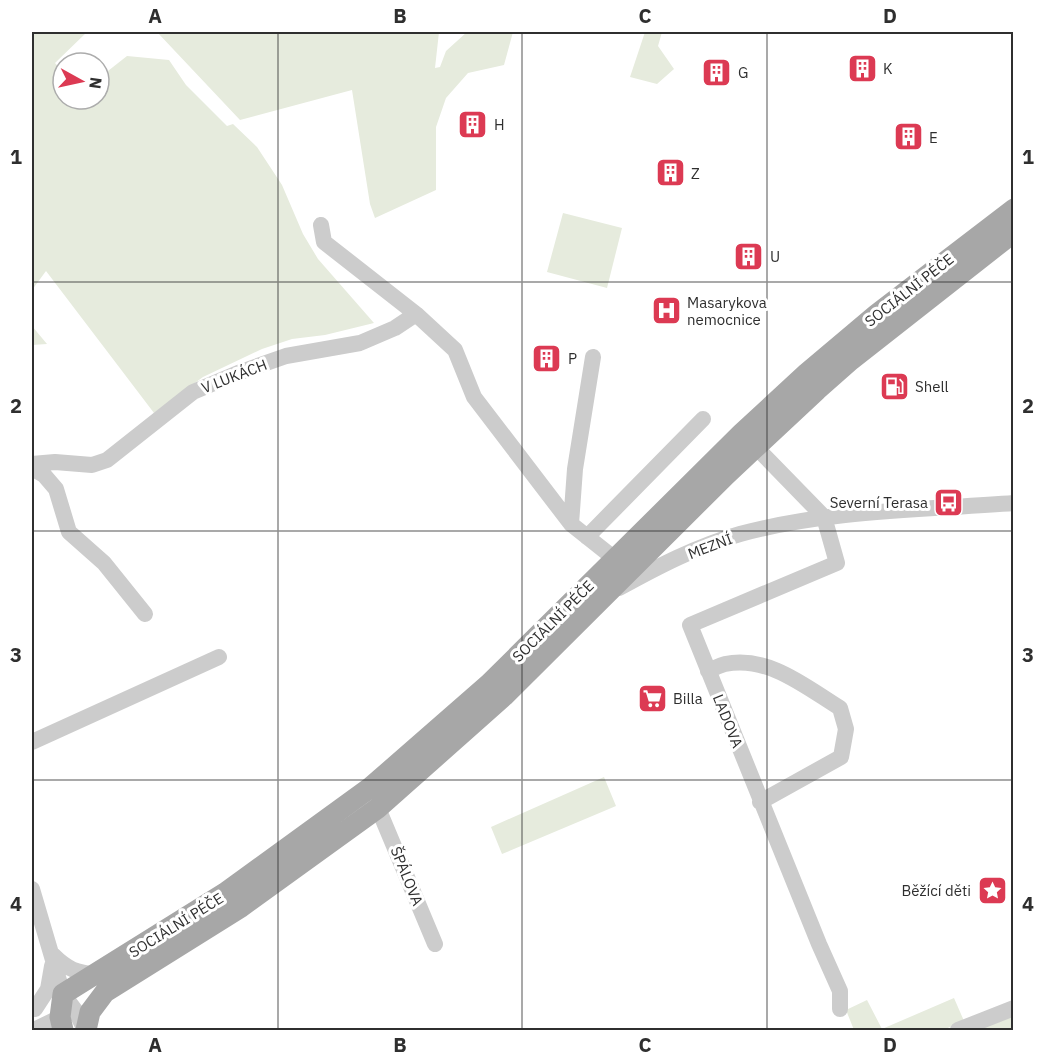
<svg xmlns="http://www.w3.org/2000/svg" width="1045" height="1062" font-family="'IBM Plex Sans',sans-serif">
  <rect width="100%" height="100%" fill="#fff"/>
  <path fill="#e6ebdd" d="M32,32H87L55,63L63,72V99H99V78L127,56L169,60L186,85L227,126L233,124L257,147L282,185L303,234L318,259L374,323L325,335L292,339L262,349L203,377L154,413L46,271L32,290Z
    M157,32H439L435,68L440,67L446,51L467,32H513L504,65L468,73L446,98L436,127V190L375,218L370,204L352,90L240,120Z
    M645,32H662L658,46L674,69L657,84L630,77Z
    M563,213L622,228L607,288L547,272Z
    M32,326L47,344L32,345Z
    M604,777L616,806L502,854L491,827Z
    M954,998L964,1021L943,1030H854L846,1010L867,1000L882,1029Z
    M1013,1015V1030H973Z"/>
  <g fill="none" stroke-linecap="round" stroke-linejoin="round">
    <path stroke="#ccc" stroke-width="16" d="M321,225L324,242L416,314L455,350L474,397L571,524L615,559
      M749,440L824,517L837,563L690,625L819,944L840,991V1009
      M32,464L55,462L92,465L107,460L193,392L238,373L286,356L360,343L395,328L416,314
      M32,468L44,475L56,489L69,532L104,563L145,614
      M571,524L575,469L593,357
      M587,537L703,419
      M619,588C657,567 697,546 740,534C829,510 922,510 1014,503
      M708,671C713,669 720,665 725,664C768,655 806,687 840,708L846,729L841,757L760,802
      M32,742L219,657
      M378,808L435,944
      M32,889L63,994L75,1010L85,1030
      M53,955C68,970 76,972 97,975
      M35,1009L48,989L52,966
      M34,1030L71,1012
      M958,1030L1014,1008"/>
    <path stroke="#a7a7a7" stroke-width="21" d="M63,1030L60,1017L63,994L225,893L371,787L489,684L741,434L807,373L877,314L1014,209
      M86,1030L90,1012L105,992L241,907L378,808L504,696L726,475L817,390L851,360L1014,232"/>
  </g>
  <path fill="none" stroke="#2f2f2f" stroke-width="1.5" stroke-opacity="0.55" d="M278,32V1030M522,32V1030M767,32V1030M32,282H1014M32,531H1014M32,780H1014"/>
  <defs>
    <symbol id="building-square" viewBox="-11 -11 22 22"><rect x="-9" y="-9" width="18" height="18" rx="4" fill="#dc3a53" stroke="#fff"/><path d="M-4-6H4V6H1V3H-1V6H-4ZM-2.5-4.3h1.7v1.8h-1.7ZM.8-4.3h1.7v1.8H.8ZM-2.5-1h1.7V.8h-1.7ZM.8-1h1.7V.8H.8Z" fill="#fff"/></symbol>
    <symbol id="hospital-square" viewBox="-11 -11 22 22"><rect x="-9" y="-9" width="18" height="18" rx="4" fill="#dc3a53" stroke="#fff"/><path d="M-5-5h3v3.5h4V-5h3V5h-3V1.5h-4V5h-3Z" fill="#fff"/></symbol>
    <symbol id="fuel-square" viewBox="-11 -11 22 22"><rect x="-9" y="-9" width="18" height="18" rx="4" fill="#dc3a53" stroke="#fff"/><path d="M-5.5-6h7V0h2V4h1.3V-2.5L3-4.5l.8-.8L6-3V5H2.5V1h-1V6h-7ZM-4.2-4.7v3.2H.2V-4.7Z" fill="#fff"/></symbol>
    <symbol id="bus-square" viewBox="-11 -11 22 22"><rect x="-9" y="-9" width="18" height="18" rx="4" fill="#dc3a53" stroke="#fff"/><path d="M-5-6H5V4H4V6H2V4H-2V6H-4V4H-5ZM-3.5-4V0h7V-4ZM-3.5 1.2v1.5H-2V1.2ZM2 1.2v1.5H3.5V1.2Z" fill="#fff"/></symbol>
    <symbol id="supermarket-square" viewBox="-11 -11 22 22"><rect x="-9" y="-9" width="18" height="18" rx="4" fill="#dc3a53" stroke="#fff"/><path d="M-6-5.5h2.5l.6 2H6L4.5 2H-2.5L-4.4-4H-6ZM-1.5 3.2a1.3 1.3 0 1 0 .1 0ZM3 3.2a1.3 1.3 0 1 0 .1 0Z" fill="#fff"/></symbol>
    <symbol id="sight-square" viewBox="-11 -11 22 22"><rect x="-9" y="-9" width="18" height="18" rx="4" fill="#dc3a53" stroke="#fff"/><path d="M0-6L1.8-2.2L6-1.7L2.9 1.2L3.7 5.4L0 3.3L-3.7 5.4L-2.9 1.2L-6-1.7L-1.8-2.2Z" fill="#fff"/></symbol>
  </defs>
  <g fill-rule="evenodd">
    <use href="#building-square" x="846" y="52" width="33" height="33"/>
    <use href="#building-square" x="700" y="56" width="33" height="33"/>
    <use href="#building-square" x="456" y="108" width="33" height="33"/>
    <use href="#building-square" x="892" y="120" width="33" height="33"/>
    <use href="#building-square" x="654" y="156" width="33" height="33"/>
    <use href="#building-square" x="732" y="240" width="33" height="33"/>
    <use href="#hospital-square" x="650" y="294" width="33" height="33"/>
    <use href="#building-square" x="530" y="342" width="33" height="33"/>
    <use href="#fuel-square" x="878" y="370" width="33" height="33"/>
    <use href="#bus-square" x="932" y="486" width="33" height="33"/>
    <use href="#supermarket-square" x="636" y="682" width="33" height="33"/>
    <use href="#sight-square" x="976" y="874" width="33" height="33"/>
  </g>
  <g text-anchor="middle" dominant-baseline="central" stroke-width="6" stroke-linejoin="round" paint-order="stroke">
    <g font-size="15" fill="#2f2f2f" stroke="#fff" text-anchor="start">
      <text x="883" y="68">K</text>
      <text x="738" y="72">G</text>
      <text x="494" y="124">H</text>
      <text x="929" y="137">E</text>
      <text x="691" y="173">Z</text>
      <text x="770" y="256">U</text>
      <text x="687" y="302">Masarykova<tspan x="687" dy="17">nemocnice</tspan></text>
      <text x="568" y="358">P</text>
      <text x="915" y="386">Shell</text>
      <text x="928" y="502" text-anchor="end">Severní Terasa</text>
      <text x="673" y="698">Billa</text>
      <text x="971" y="890" text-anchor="end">Běžící děti</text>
    </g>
    <g font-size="15" fill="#2f2f2f" stroke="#fff">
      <text transform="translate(909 290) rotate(-38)">SOCIÁLNÍ PÉČE</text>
      <text transform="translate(234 376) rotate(-21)">V LUKÁCH</text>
      <text transform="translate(710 546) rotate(-21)">MEZNÍ</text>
      <text transform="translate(553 621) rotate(-45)">SOCIÁLNÍ PÉČE</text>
      <text transform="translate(728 721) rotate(68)">LADOVA</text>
      <text transform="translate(407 876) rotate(68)">ŠPÁLOVA</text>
      <text transform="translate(176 925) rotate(-32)">SOCIÁLNÍ PÉČE</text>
    </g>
  </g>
  <rect width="1045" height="1062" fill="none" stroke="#ffffff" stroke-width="66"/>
  <g transform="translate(81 81) rotate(98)"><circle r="28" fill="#ffffff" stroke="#acacac" stroke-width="1.5"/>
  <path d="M0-4.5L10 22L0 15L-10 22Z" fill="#dc3a53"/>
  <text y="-9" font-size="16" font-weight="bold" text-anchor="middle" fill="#2f2f2f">N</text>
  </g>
  <rect x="33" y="33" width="979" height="996" fill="none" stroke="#2f2f2f" stroke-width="2"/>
  <g font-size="20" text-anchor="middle" font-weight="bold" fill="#2f2f2f">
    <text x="155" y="23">A</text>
    <text x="400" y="23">B</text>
    <text x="645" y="23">C</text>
    <text x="890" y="23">D</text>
    <text x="16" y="164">1</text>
    <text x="1028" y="164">1</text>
    <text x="16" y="413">2</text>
    <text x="1028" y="413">2</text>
    <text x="16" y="662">3</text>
    <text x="1028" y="662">3</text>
    <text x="16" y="911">4</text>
    <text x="1028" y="911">4</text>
    <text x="155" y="1052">A</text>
    <text x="400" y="1052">B</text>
    <text x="645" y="1052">C</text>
    <text x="890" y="1052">D</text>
  </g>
</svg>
